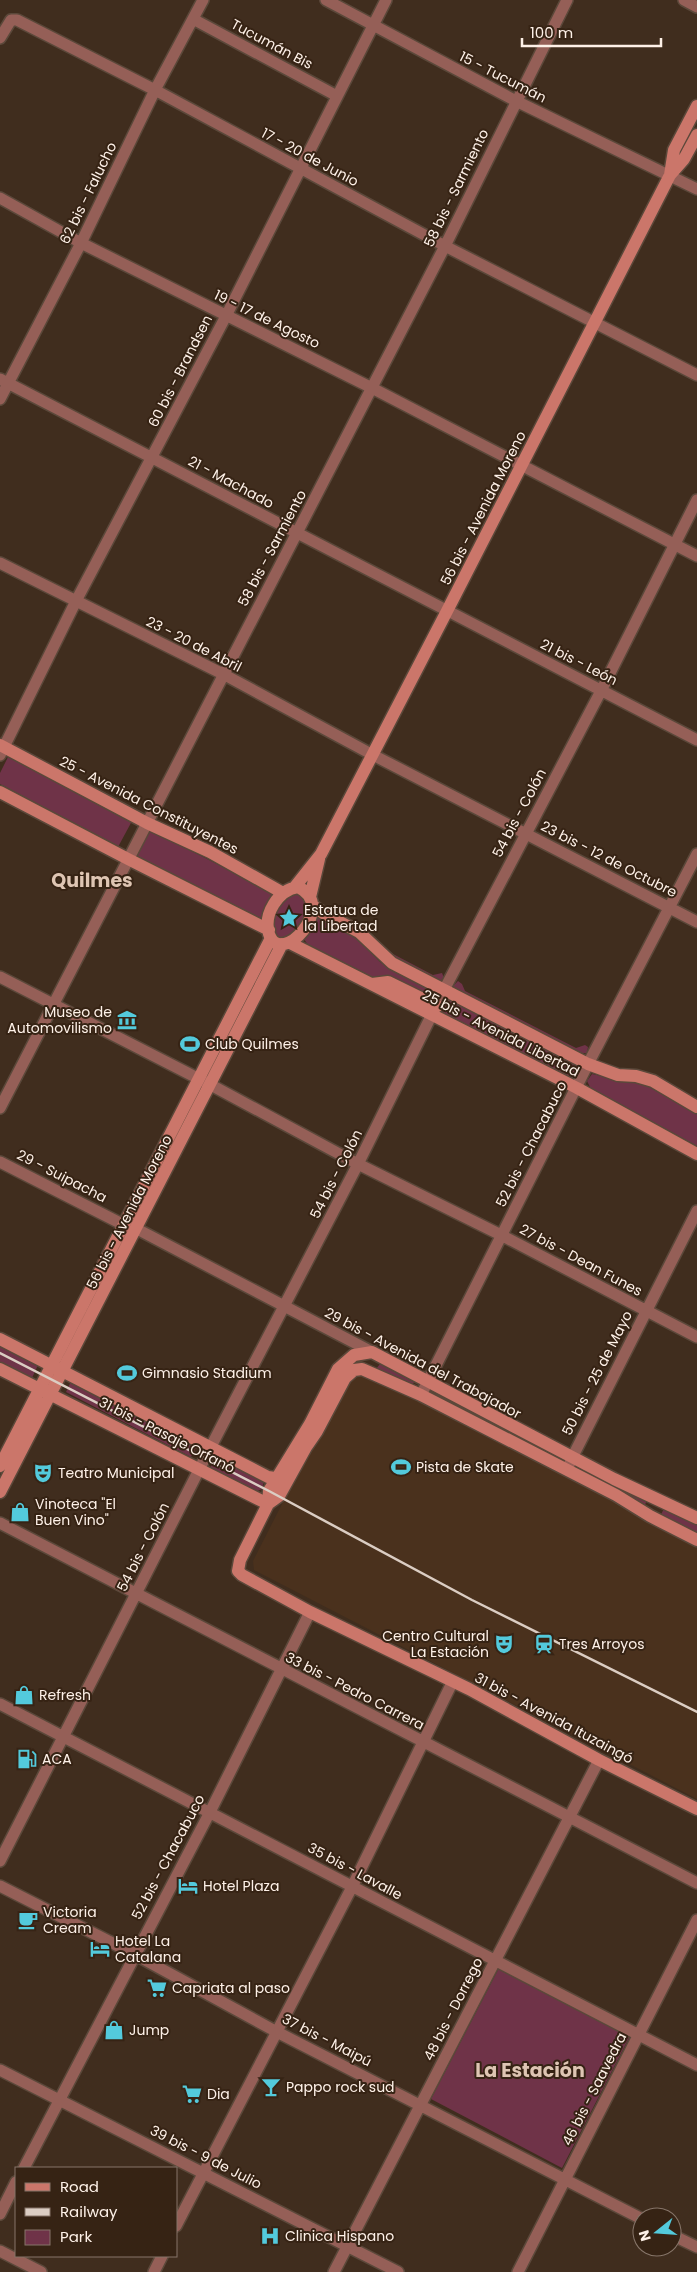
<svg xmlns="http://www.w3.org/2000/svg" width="697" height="2272" font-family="Poppins,sans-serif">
  <rect width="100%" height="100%" fill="#402d1e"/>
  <path fill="#4a311d" d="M364,1375L380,1384L401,1390L609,1497L632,1513L697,1546V1799L254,1570L253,1561L309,1451L324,1431L349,1381L357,1376Z"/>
  <path fill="#6f3348" d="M9,755L132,821L118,847L0,784V773Z
    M150,830L274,893L261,920L137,856Z
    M299,894C313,904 301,926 291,936L280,940L272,929C276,913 281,897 299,894Z
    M318,917L355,936L380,962L394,971L431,990L434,997L432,999L366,975L310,948L304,939Z
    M378,941L393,954L433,975L442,973L444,978L442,982L396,959L376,942Z
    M458,981L462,984L465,991L576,1048L585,1045L588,1047L587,1053H580L455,989L453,986Z
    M449,999L579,1066L573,1079L442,1012Z
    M592,1074L646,1085L697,1114V1146L591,1089L587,1081Z
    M0,1345L38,1365L32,1378L0,1362Z
    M380,1364L414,1382L413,1384L376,1369Z
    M72,1379L198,1444L191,1457L66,1392Z
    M468,1410L561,1458L560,1460L467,1412Z
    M217,1455L264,1481L262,1489L255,1492L210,1468Z
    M577,1466L647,1500L644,1507L576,1468Z
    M664,1508L697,1525V1534L661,1515Z
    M499,1968L630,2036L562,2168L431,2099Z"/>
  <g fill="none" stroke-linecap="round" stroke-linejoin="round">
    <defs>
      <path id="street" d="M326,0L516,101L697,189
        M684,0L697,7
        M193,19L337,96
        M0,38L11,20H17L155,90L445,246L697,375
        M0,198L81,243L372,388L697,556
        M0,379L697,740
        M0,399L81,243L155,90L203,0
        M0,563L223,674L373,755L697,922
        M0,755L76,601L226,316L386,0
        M0,977L211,1085L358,1164L501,1235L697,1337
        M0,1108L445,246L567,0
        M0,1162L124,1225L137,1229L372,1352
        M421,1395L588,1064L697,854
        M567,1470L572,1458L697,1211
        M0,1523L697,1883
        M0,1704L697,2065
        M0,1861L205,1458L358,1164L444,990L602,689L697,500
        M0,1886L134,1954L277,2032L642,2219
        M0,2070L398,2272
        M24,2168L210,1812L310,1612
        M0,2214L16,2182
        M176,2226L352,1887L452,1683
        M672,2235L697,2247
        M0,2251L41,2272
        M154,2272L162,2256
        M334,2272L599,1760
        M518,2272L697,1920"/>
      <path id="secondary" d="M670,175L674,150L697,106
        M0,745L147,823L210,852L283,893
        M0,792L128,859L269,930
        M298,887C339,906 280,969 269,934C263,914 278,890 298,887Z
        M294,888L321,854L447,611L670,175L684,159L697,135
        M310,897L319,859
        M312,905L323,913L359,932L392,963L588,1064L618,1075L636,1076L653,1081L697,1107
        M290,943L577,1088L697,1154
        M372,984L388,982L437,1006
        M0,1339L268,1477L282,1479
        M0,1369L268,1504
        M0,1466L271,938
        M0,1492L282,944
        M268,1504L279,1496L306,1447L317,1431L345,1378L354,1370L362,1369L421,1395L616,1495L650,1516L697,1540
        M697,1518L614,1479L372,1352L354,1355L338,1369L310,1424L269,1491L268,1504L240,1560L238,1571L242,1575L310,1612L469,1689L599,1760L697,1809"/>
    </defs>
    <use href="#street" stroke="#5b483a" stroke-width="14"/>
    <use href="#secondary" stroke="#5b483a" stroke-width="15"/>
    <use href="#street" stroke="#955f57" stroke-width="11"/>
    <use href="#secondary" stroke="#cb766a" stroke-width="12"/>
    <path stroke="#dbcdc3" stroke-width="2.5" d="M0,1353L269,1491L472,1600L697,1712"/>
  </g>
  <defs>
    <symbol id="sight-bare" viewBox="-9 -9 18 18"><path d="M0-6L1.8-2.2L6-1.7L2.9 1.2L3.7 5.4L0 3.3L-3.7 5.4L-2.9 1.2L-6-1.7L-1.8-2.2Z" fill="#53cadc" stroke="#362314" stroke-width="2.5" paint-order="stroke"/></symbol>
    <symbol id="museum-bare" viewBox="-9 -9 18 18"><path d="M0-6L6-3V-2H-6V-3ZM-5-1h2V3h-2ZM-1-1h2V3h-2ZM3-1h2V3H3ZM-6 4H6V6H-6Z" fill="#53cadc" stroke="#362314" stroke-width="2.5" paint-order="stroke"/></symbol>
    <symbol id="stadium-bare" viewBox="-9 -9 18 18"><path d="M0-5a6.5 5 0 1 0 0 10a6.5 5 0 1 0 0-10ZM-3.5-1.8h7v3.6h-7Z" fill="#53cadc" stroke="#362314" stroke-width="2.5" paint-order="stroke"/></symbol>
    <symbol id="theatre-bare" viewBox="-9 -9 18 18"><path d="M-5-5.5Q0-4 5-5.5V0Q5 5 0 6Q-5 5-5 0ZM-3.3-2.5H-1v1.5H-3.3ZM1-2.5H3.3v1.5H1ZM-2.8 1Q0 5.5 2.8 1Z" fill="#53cadc" stroke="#362314" stroke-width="2.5" paint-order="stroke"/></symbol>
    <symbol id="shop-bare" viewBox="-9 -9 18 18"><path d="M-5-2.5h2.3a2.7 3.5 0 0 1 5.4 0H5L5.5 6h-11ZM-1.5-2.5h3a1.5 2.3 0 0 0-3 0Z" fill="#53cadc" stroke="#362314" stroke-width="2.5" paint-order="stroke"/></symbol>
    <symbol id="station-bare" viewBox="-9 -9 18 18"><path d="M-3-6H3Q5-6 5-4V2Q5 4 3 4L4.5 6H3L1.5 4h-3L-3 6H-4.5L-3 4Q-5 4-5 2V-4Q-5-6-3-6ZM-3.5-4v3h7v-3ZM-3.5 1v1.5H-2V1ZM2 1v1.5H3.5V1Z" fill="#53cadc" stroke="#362314" stroke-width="2.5" paint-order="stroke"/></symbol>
    <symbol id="fuel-bare" viewBox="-9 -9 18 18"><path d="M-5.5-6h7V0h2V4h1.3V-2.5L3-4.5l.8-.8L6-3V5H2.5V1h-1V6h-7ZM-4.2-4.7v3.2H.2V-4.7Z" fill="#53cadc" stroke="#362314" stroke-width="2.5" paint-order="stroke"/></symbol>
    <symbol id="hotel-bare" viewBox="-9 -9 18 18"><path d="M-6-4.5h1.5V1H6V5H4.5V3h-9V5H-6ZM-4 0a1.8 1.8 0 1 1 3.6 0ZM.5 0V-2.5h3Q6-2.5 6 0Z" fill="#53cadc" stroke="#362314" stroke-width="2.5" paint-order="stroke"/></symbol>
    <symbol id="cafe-bare" viewBox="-9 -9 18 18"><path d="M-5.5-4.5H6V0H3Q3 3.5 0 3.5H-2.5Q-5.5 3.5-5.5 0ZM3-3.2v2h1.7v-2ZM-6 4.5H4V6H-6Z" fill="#53cadc" stroke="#362314" stroke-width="2.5" paint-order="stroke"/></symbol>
    <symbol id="supermarket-bare" viewBox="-9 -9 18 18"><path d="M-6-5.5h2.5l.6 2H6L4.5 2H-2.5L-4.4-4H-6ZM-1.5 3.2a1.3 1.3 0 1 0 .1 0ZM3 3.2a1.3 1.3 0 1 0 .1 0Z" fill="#53cadc" stroke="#362314" stroke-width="2.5" paint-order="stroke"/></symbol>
    <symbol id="bar-bare" viewBox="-9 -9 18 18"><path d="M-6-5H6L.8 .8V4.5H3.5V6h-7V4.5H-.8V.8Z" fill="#53cadc" stroke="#362314" stroke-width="2.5" paint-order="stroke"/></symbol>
    <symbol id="hospital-bare" viewBox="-9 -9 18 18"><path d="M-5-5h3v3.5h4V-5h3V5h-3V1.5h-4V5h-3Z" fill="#53cadc" stroke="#362314" stroke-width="2.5" paint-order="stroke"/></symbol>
  </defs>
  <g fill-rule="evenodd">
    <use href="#sight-bare" x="275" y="904" width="28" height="28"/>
    <use href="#museum-bare" x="113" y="1006" width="28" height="28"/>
    <use href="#stadium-bare" x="176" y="1030" width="28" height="28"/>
    <use href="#stadium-bare" x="113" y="1359" width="28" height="28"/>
    <use href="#stadium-bare" x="387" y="1453" width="28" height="28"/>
    <use href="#theatre-bare" x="29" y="1459" width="28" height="28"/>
    <use href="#shop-bare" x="6" y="1498" width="28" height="28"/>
    <use href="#theatre-bare" x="490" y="1630" width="28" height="28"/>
    <use href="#station-bare" x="530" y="1630" width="28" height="28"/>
    <use href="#shop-bare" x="10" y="1681" width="28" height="28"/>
    <use href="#fuel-bare" x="13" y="1745" width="28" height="28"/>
    <use href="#hotel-bare" x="174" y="1872" width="28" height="28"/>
    <use href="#cafe-bare" x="14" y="1906" width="28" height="28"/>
    <use href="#hotel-bare" x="86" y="1935" width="28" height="28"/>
    <use href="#supermarket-bare" x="143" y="1974" width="28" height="28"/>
    <use href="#shop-bare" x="100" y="2016" width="28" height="28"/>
    <use href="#bar-bare" x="257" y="2073" width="28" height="28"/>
    <use href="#supermarket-bare" x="178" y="2080" width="28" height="28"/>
    <use href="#hospital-bare" x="256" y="2222" width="28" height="28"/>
  </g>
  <g text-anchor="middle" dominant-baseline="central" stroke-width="4" stroke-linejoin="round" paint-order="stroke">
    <g font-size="14" fill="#fef1e8" stroke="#362314">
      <text transform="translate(272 44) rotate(28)">Tucumán Bis</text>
      <text transform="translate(503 77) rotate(27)">15 - Tucumán</text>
      <text transform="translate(310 157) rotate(28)">17 - 20 de Junio</text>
      <text transform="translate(456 188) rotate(-64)">58 bis - Sarmiento</text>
      <text transform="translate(88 193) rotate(-64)">62 bis - Falucho</text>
      <text transform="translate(267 319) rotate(26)">19 - 17 de Agosto</text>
      <text transform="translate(180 371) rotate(-63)">60 bis - Brandsen</text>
      <text transform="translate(231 482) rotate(28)">21 - Machado</text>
      <text transform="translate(483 508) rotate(-63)">56 bis - Avenida Moreno</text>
      <text transform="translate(272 548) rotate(-62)">58 bis - Sarmiento</text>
      <text transform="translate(194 644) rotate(27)">23 - 20 de Abril</text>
      <text transform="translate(579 662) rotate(27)">21 bis - León</text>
      <text transform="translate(149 805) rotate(27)">25 - Avenida Constituyentes</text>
      <text transform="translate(519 813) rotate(-62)">54 bis - Colón</text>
      <text transform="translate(609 859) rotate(27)">23 bis - 12 de Octubre</text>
      <text transform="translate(501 1033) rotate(27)">25 bis - Avenida Libertad</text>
      <text transform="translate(531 1144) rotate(-63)">52 bis - Chacabuco</text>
      <text transform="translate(336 1174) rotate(-63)">54 bis - Colón</text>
      <text transform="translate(62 1176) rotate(27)">29 - Suipacha</text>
      <text transform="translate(129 1212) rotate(-63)">56 bis - Avenida Moreno</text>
      <text transform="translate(581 1260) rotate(28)">27 bis - Dean Funes</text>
      <text transform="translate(423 1363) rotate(28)">29 bis - Avenida del Trabajador</text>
      <text transform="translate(597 1373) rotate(-63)">50 bis - 25 de Mayo</text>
      <text transform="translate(167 1435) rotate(27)">31 bis - Pasaje Orfanó</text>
      <text transform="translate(143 1547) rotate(-63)">54 bis - Colón</text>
      <text transform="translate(355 1691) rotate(27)">33 bis - Pedro Carrera</text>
      <text transform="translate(554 1718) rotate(28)">31 bis - Avenida Ituzaingó</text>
      <text transform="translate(168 1857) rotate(-62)">52 bis - Chacabuco</text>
      <text transform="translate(355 1871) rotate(28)">35 bis - Lavalle</text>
      <text transform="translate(453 2009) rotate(-63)">48 bis - Dorrego</text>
      <text transform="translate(327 2040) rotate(27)">37 bis - Maipú</text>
      <text transform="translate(594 2089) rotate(-63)">46 bis - Saavedra</text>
      <text transform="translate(206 2157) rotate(27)">39 bis - 9 de Julio</text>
    </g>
    <g font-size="14" fill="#fef1e8" stroke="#362314" text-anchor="start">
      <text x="304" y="910">Estatua de<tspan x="304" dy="16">la Libertad</tspan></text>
      <text x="112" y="1012" text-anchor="end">Museo de<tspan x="112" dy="16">Automovilismo</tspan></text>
      <text x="205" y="1044">Club Quilmes</text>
      <text x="142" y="1373">Gimnasio Stadium</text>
      <text x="416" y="1467">Pista de Skate</text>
      <text x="58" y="1473">Teatro Municipal</text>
      <text x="35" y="1504">Vinoteca "El<tspan x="35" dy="16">Buen Vino"</tspan></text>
      <text x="489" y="1636" text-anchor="end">Centro Cultural<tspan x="489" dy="16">La Estación</tspan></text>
      <text x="559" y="1644">Tres Arroyos</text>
      <text x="39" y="1695">Refresh</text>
      <text x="42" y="1759">ACA</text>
      <text x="203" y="1886">Hotel Plaza</text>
      <text x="43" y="1912">Victoria<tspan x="43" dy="16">Cream</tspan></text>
      <text x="115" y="1941">Hotel La<tspan x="115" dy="16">Catalana</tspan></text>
      <text x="172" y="1988">Capriata al paso</text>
      <text x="129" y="2030">Jump</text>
      <text x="286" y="2087">Pappo rock sud</text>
      <text x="207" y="2094">Dia</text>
      <text x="285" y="2236">Clinica Hispano</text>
    </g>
    <g font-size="19" font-weight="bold" fill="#dec5b3" stroke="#362314">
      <text x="92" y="880">Quilmes</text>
      <text x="530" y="2070">La Estación</text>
    </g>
  </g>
  <rect x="15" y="2167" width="162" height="90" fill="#362314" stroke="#867569"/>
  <rect x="25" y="2183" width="25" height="8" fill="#cb766a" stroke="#867569"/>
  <text x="60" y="2192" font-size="15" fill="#fef1e8">Road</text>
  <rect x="25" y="2208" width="25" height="8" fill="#dbcdc3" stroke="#867569"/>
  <text x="60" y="2217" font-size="15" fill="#fef1e8">Railway</text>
  <rect x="25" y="2230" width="25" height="15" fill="#6f3348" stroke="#867569"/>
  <text x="60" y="2242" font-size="15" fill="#fef1e8">Park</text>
  <g transform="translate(657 2232) rotate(253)"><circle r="24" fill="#362314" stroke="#867569"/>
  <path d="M0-4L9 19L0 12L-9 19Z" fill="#53cadc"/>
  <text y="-8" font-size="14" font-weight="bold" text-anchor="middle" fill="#fef1e8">N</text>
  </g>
  <path d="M522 38v8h139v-8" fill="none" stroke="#fef1e8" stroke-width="2.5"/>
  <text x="530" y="38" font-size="15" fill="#fef1e8" stroke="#362314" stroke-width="4" paint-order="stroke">100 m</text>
</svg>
